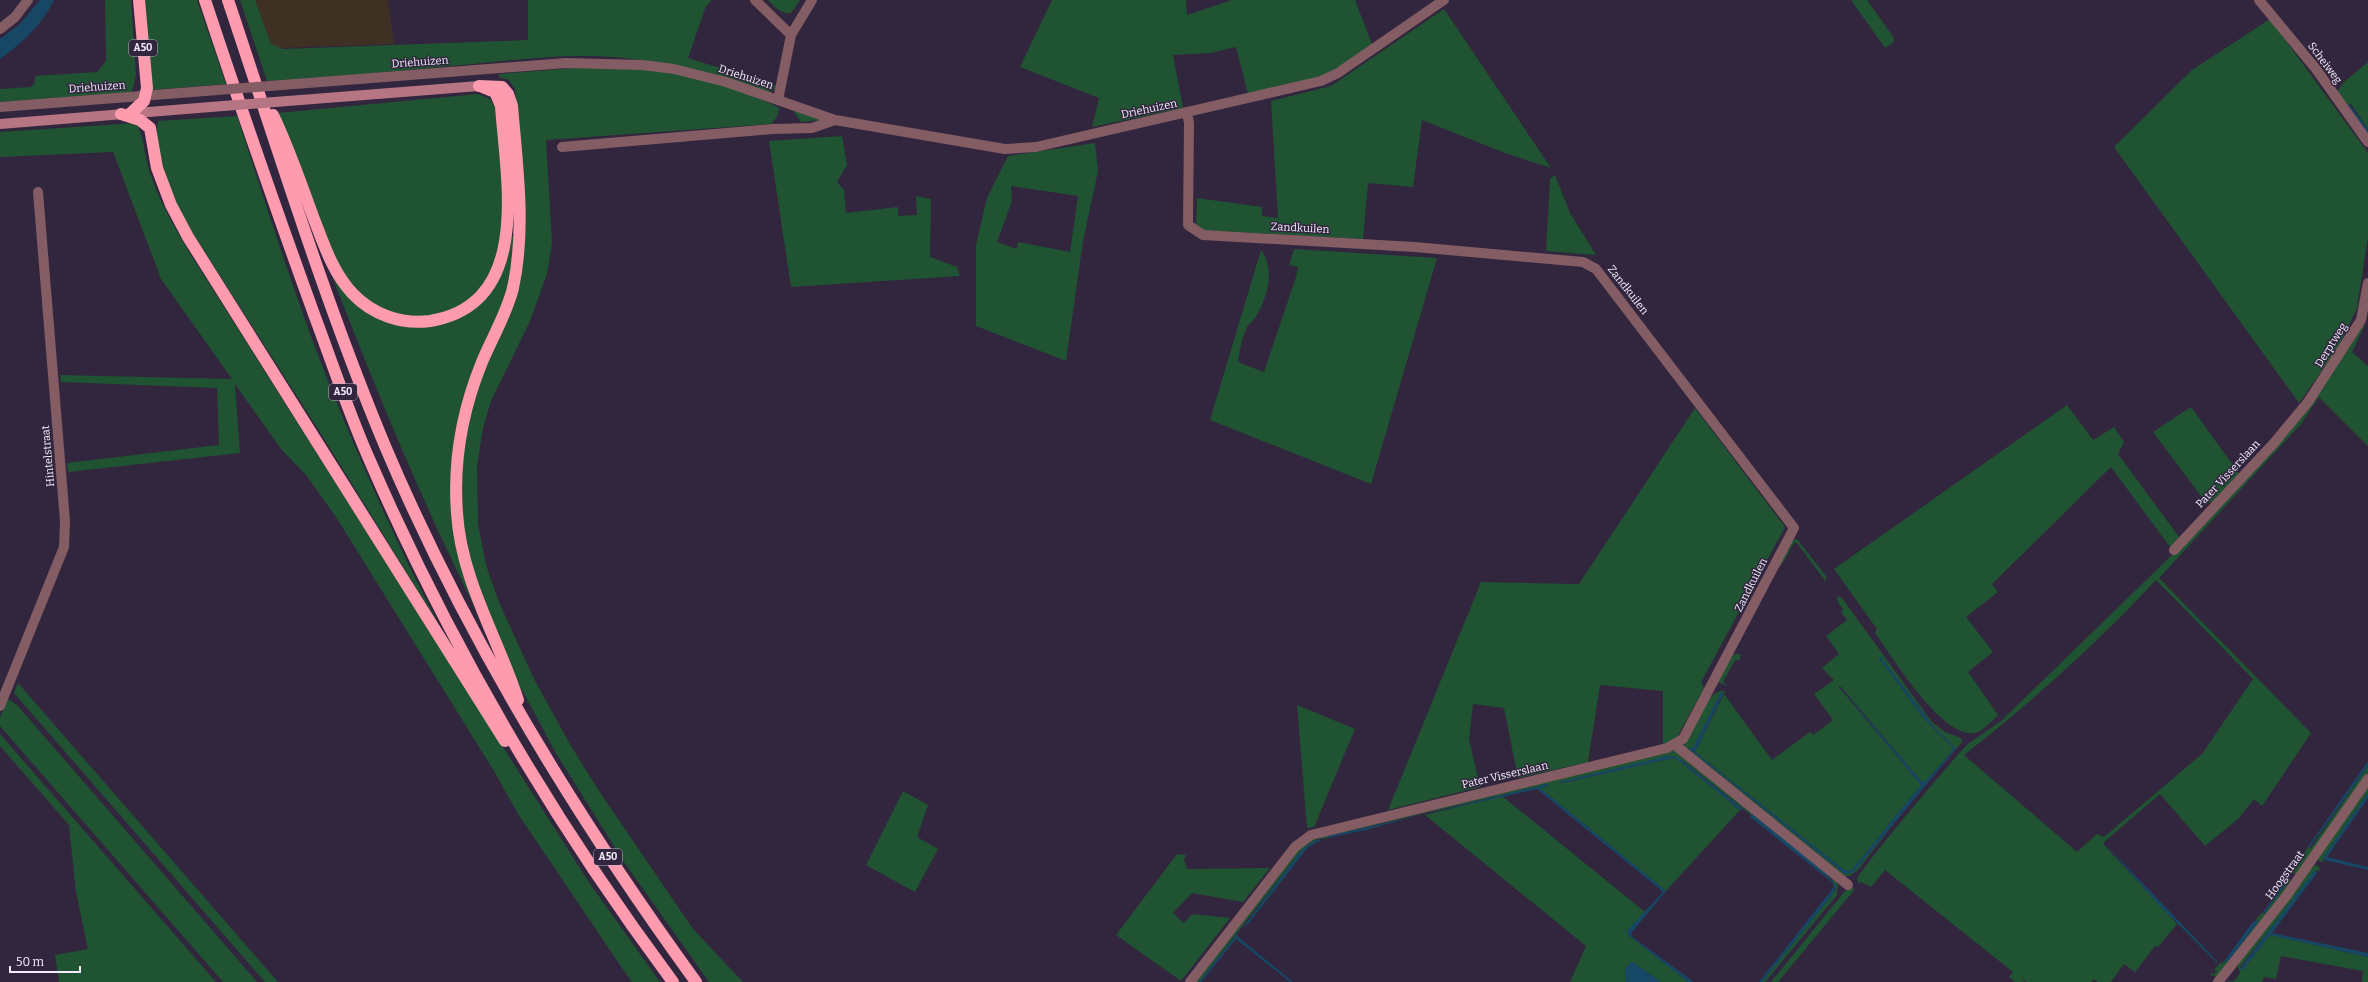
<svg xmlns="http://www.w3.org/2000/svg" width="2368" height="982" font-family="Bitter,serif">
  <rect width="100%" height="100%" fill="#31263e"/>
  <path fill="#3e3123" d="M255,0H388L394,44L277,48L271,44Z"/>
  <path fill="#205331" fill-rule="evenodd" d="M105,0H131L136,75L132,92L0,102V89L31,87L35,83V76L97,72L106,61Z
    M142,0H197L226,84L151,90Z
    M240,0H255L271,44L283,49L528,40V0H712L706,6L688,58L778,86L774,90L768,92C719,75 675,64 624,58C574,53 523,59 473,64C404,70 336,77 267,81Z
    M768,0H800L791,13C781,15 775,7 768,0Z
    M1052,0H1186L1187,15L1232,0H1355L1372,44L1337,69L1318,77L1248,94L1236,47L1210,53L1173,55L1183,108L1092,127L1099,98L1020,67Z
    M1851,0H1867L1894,38L1893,43L1885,48Z
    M1444,9L1551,168L1505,153L1422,120L1413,187L1368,183L1363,239L1201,230L1196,224L1197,198L1262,207V216L1278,218L1271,101L1331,86Z
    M2270,19L2368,153V237L2357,308L2338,348L2299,403L2114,147L2192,70Z
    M2368,62V129L2351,104L2348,105L2336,93L2344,82Z
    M614,65C671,72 727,80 779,108L777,117L771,124L546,140L552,243L547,274L530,321L491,401L483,428L477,466L478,524L486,565L498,600L535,681L571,746L599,791L693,929L743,982H709L624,862L557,755L514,675L474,580L462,521L461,460L470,409L515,290L519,131L515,89L509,80L499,77V74Z
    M478,94L490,99L497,111C502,171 522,266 462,305C455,310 443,312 434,315C405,324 375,310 355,289C335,268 327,238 317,211C304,178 291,145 278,113Z
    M793,110L822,120L801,122Z
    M237,116C267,208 296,301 332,391C364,470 399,549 439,625L323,437L178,210C166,184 153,151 158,121Z
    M136,123C145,138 144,156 150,173C159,201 174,226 189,252L588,881L660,982H632L622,968L518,814L494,771L336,517L306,475L281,449L235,384L240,453L68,472L67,463L219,445L217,388L61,382L60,375L232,379L161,279L113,152L0,157V132Z
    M842,136L847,165L837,182L844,190L846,213L898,207V216L917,215L916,196L931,199L930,257L957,267L960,276L791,287L769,141Z
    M1095,143L1098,171L1083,241L1066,361L976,326V245L987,198L1008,156ZM1011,186L1078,196L1070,252L1018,242L1017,249L997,242L1012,201Z
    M1555,175L1570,213L1596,255L1546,251L1550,179Z
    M511,236H517L508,292L479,360L453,489L483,624C424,507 374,386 327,263L356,303L426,326L494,286L507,257Z
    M1294,249L1437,258L1371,484L1210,420L1261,250C1276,270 1267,299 1255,318C1253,321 1249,324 1247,327C1242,337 1240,350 1238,361L1240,363L1264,372L1296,277L1298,267L1289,265Z
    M2362,325H2365L2352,352L2368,366V446L2319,397L2301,424L2159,578L2311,733L2262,806L2254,799L2238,819L2205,846L2160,794L2104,842V845L2177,924L2158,947L2155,946L2135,972L2124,964L2111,982H2098L2094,979L2091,982H2027L2022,979L2024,982H2015L2009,977L2013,972L1885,870L1871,887L1861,882L1859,884L1857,878C1889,834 1925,793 1961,751L1969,743L2001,721L2176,551L2274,445ZM2156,580L2253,679L2202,754L2104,837L2097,834L2077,852L1964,755C2032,702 2097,643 2156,580Z
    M2067,405L2093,440L2114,427L2124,442L2118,454L2179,537L2170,547L2111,467L1992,584L1998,592L1966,617L1993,652L1968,672L1998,715C1994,719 1984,729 1980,731C1948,749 1891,655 1875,633L1877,629L1834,569Z
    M2191,407L2240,475L2211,503L2204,500L2153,432Z
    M1695,408L1785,527L1701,682L1704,688L1675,741L1663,744V691L1600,685L1588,762L1518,778L1504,708L1473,704L1469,739L1480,787L1388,810L1481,582L1579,584Z
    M1797,539L1826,576V582L1797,543H1794L1781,566L1779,563L1792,540Z
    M1837,596L1842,598L1932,722L1945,732L1961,738L1962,742L1899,817L1858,870L1850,876H1841L1683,749L1684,742C1692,729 1708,687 1725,691L1724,694L1772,760L1810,732L1813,735L1833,720L1814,694L1834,680L1822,668L1839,654L1826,636L1847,620L1841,612L1843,610L1837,600ZM1880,657L1933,726L1956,749L1856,869L1852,873L1845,874L1688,748H1693L1720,694H1724L1695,752L1844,870L1851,871L1921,785L1838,686L1841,687L1922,782L1926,781L1954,749L1925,720L1879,658Z
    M1737,654L1741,655L1739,660H1735L1723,682L1728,686L1720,683L1718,680L1731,656Z
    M18,683L278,982H265L14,693Z
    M8,699L17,705L257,982H223L0,726V717Z
    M1297,705L1355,729L1314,827L1307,828Z
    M0,734L216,982H59L55,955L88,949L76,892L69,825L0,746Z
    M1671,750L1675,751L1838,883L1837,895L1765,982H1762L1832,895L1836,889L1832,879L1683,761L1672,756L1559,782L1563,783L1672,758L1678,760L1740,810L1666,891L1540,788L1548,784L1328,836V838L1317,839L1300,852L1199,982H1193L1295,851L1313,837Z
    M2368,766V773L2297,874L2291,873H2293L2305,856L2303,854L2308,847L2311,848Z
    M2368,785V793L2323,858L2324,862L2316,860Z
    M903,791L928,805L917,837L938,849L915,892L866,865Z
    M1502,796L1645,912L1627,931L1628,935L1688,982H1661L1634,963L1625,969L1626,982H1570L1586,946L1425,815Z
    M1177,854L1186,855L1184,859L1187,869L1270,868L1243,902L1192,893L1173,913L1184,923L1192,914L1230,918L1181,981L1116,935Z
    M2316,865L2320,868L2318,872L2317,870L2240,967L2243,970L2270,935L2368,957V982H2362L2363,971L2281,956L2276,979L2264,977L2262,982H2222L2234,981L2240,973L2237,964L2312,866Z
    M2288,877L2290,879L2291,883L2217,977L2210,975L2212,972L2214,975L2217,971L2214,970L2221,962L2222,964L2230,959L2258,922L2256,920L2261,913L2264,914L2289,880Z
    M1851,887L1855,889L1778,982H1771L1845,891Z"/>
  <path fill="#164866" d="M40,0H54C42,25 22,43 0,59V39L20,24Z
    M2348,103L2368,129V135L2348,105Z
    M1880,656L1933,726L1956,749L1856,869L1852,873L1845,874L1688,748H1693L1720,694L1724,692L1695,752L1844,870L1851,871L1921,785L1838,685L1922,782L1926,781L1954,749L1925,720L1879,658Z
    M1668,756L1677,757L1743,809L1740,810L1678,760L1672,758L1563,783L1559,782Z
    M2368,761V766L2309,848L2308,847Z
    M1548,784L1549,786L1540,788L1666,891L1632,932L1631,936L1694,982H1688L1628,935L1627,931L1662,893L1661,890L1537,789L1421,815Z
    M2368,793V798L2327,857L2368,867V870L2325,860L2323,858Z
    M1752,814C1767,826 1832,873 1836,887L1832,895L1762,982H1759L1834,887L1832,882L1750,817Z
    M1412,817L1366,830L1327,838L1328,836Z
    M1320,839V841L1308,847L1249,923L1242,929L1300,852L1310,843Z
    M2104,843L2217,961V963L2159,905Z
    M2315,870L2317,873L2272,933L2368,953V957L2270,935L2243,970L2240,969Z
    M2287,878L2289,880L2264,914H2262Z
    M2257,920L2258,922L2230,959L2222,964L2253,922Z
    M1237,934L1238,937L1293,982H1290L1236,939L1201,982H1199Z
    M1631,962L1634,963L1661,982H1626L1625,969Z"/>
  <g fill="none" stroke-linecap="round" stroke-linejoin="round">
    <path stroke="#845c63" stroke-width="10" d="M755,0L791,35
      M2259,0L2316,69L2368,142
      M282,85L566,63L642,65L674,69L726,82L835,120L1005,149L1036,147L1321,81L1338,73L1444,0
      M778,100L791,35L812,0
      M0,107L218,90
      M1187,113L1189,123L1188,225L1203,235L1415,247L1583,262L1596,269L1794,528L1683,739L1667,748L1311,835L1295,847L1190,982
      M562,147L773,129L812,128L835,120
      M2174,550L2274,443L2308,402L2361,320L2368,283
      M0,706L64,547L65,521L38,192
      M1675,745L1848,885
      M2218,982L2287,895L2368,779"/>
    <path stroke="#845c63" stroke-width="10" d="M0,29L15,17L28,0"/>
    <path stroke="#b67582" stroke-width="10" d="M288,101L479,86
      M0,124L223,106"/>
    <path stroke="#fe9baf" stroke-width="12" d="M205,0C240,106 277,212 315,317C333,365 349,414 370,461C450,645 553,821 673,982
      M228,0C278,149 324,300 385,446C466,637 574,814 696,982
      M479,86L502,87L508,94L512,106C517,166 526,228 513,288C507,313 492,338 482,362C462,411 453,460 457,513C461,580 498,638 518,700
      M131,113L144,101L147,88L139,0
      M121,114L140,120L150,128L157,168L171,205L188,237L505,741
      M273,115C289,148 301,184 314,219C324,245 333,273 353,294C372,314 401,325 430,321C533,304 506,180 501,106L495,92L482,87"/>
    <path stroke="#845c63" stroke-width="10" d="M218,90L282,85"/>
    <path stroke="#b67582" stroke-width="10" d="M223,106L288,101"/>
  </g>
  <g text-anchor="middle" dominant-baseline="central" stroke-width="3" stroke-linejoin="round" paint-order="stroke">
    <g fill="#31263e" stroke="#b9b1c4" stroke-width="1">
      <rect x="129" y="40" width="28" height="16" rx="3"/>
      <rect x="329" y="384" width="28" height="16" rx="3"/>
      <rect x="594" y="849" width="28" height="16" rx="3"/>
    </g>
    <g font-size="10" font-weight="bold" fill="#f3edfd">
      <text x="143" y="48">A50</text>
      <text x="343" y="392">A50</text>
      <text x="608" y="857">A50</text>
    </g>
    <g font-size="11" fill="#f3edfd" stroke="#31263e">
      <text transform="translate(420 62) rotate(-4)">Driehuizen</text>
      <text transform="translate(2325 63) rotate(53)">Scheiweg</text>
      <text transform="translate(746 77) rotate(18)">Driehuizen</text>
      <text transform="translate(97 87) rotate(-4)">Driehuizen</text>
      <text transform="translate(1149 109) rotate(-12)">Driehuizen</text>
      <text transform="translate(1300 228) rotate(3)">Zandkuilen</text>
      <text transform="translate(1628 290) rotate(52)">Zandkuilen</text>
      <text transform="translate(2331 345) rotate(-58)">Derptweg</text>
      <text transform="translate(48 456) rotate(-95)">Hintelstraat</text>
      <text transform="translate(2228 474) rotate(-47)">Pater Visserslaan</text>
      <text transform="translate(1751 585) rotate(-63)">Zandkuilen</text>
      <text transform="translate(1505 775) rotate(-13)">Pater Visserslaan</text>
      <text transform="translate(2285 875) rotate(-54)">Hoogstraat</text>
    </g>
  </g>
  <path d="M10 966v6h70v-6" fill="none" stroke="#f3edfd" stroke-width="2"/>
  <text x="16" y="966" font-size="12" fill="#f3edfd" stroke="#31263e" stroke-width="3" paint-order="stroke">50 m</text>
</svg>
